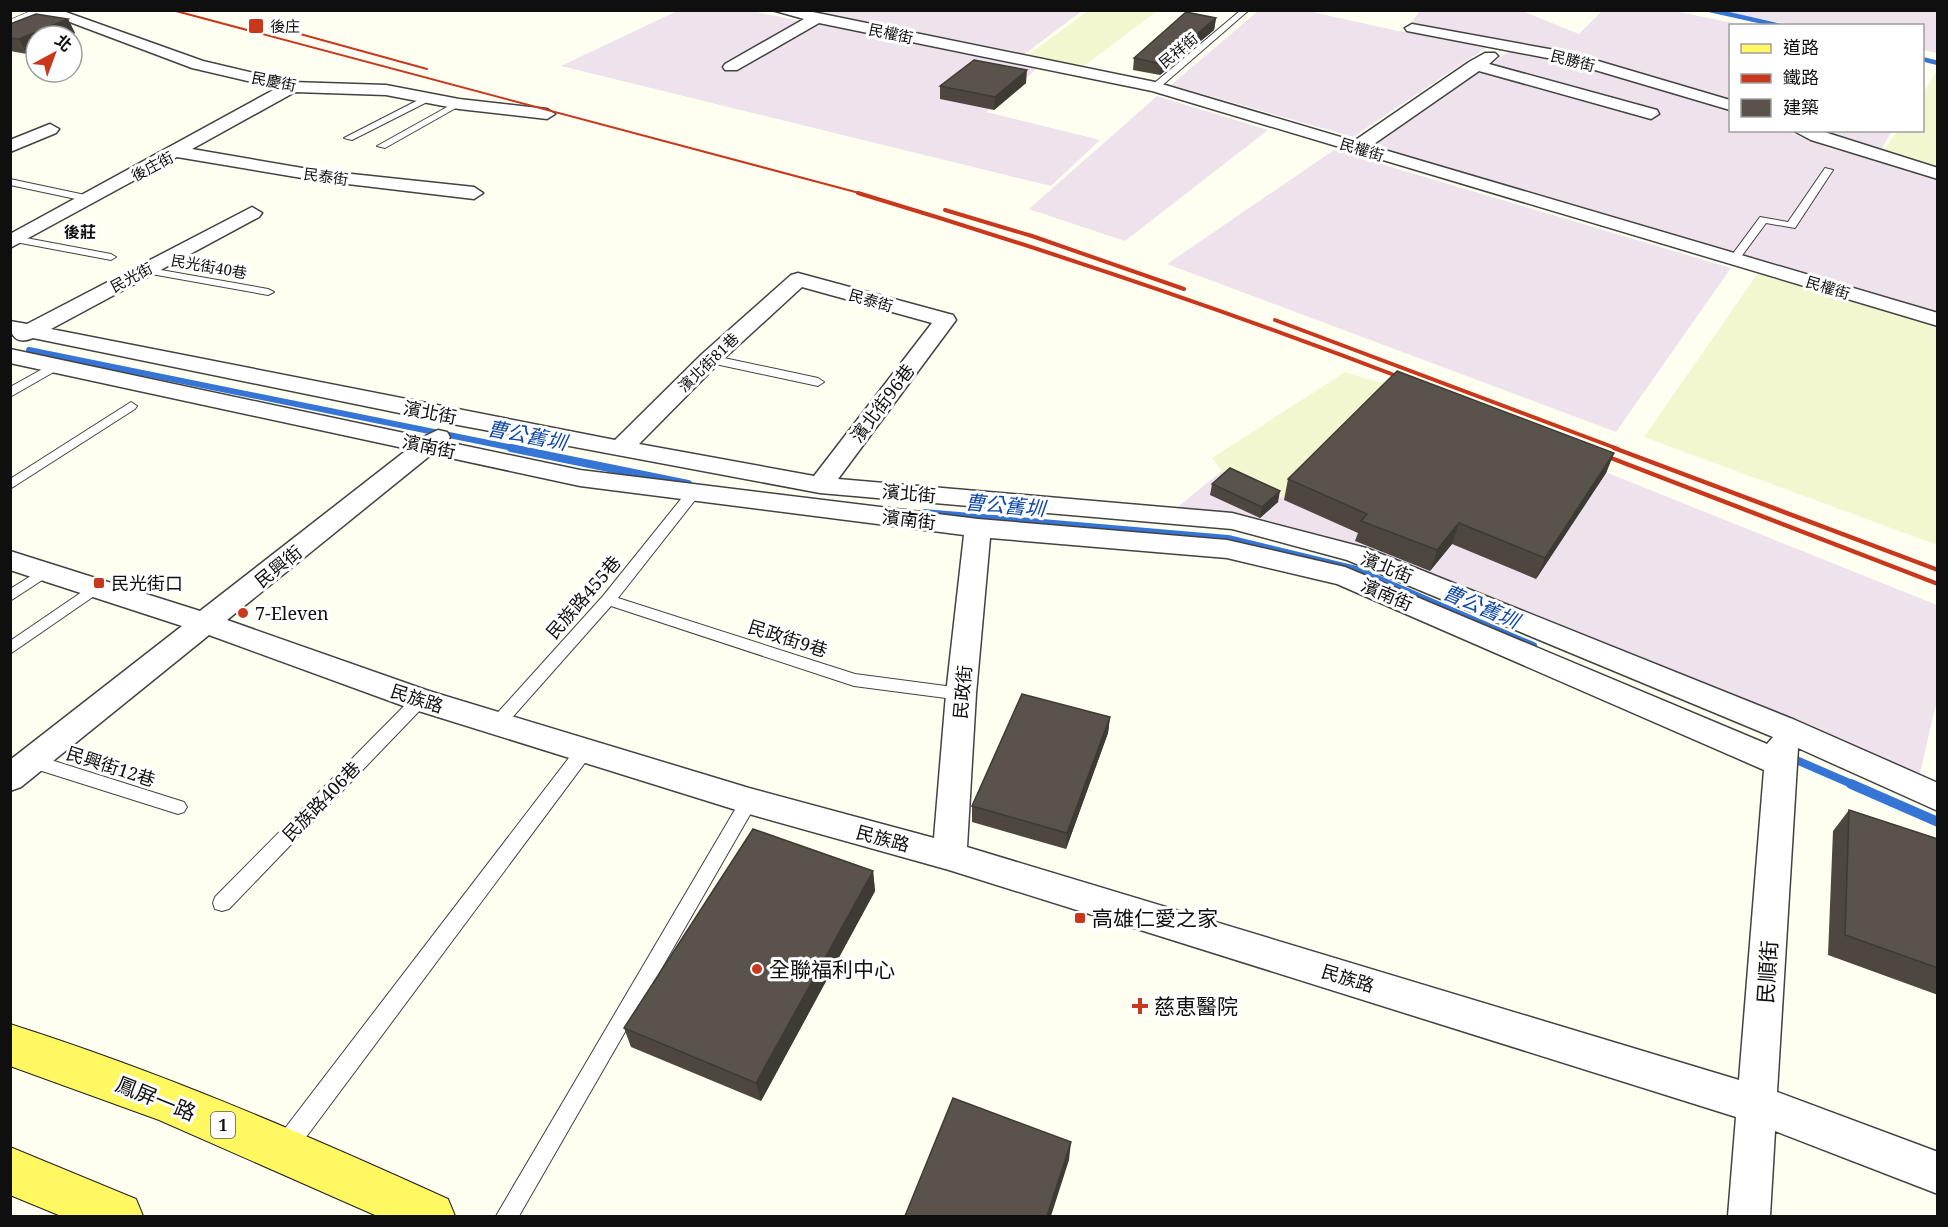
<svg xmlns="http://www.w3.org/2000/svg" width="1948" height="1227" font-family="'Noto Serif','Noto Sans TC',serif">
  <rect width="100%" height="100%" fill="#fffff1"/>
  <path fill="#eee3ed" d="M1670,10L1742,25L1730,26V102L1646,76L1490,37L1411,23L1420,11H1522L1579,34L1602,11Z
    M677,11H751L1038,68L986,112L1100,140L1051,186L561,66Z
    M800,11H1082L1022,56Z
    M1258,11H1308L1398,31L1490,45L1353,137L1171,85Z
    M1718,11H1937V53L1923,50L1922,26L1794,25Z
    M1511,50L1665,88L1730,109V130L1786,131L1831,149L1895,163L1937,178V313L1372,147Z
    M1157,96L1268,130L1125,241L1029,209Z
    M1808,131H1892L1881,150L1849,146Z
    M1334,150L1731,268L1616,432L1167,264Z
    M1391,386L1937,605V700L1918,782L1314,537L1165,517L1222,471L1284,498Z"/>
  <path fill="#f3f7cf" d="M1088,11H1157L1080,69L1025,57Z
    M1937,71V169L1882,152L1897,131L1922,130L1923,93Z
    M1758,273L1937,326V545L1644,437Z
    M1345,372L1391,386L1284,498L1222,471L1212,458Z"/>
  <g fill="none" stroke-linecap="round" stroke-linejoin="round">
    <path stroke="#3575d6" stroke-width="4.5" d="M1710,10L1781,26
      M1922,59L1938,63"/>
    <path stroke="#3575d6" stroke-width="6" d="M29,350L518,449"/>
    <path stroke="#3575d6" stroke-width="8" d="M511,448L688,484
      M924,513L1228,539L1356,570L1533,646
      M1787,756L1854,785"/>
    <path stroke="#3575d6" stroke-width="10" d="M1851,784L1938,822"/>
    <defs>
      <path id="service" d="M1241,10H1249L1158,89H1152V85Z
        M428,95L431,96V100L352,140L344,138Z
        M456,102L463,104L385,148L377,146Z
        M1825,168L1833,170L1795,228L1766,223L1738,261H1730L1729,259L1760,217L1788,222Z
        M10,179L90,196L95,199L90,202L10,185Z
        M10,235L111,254L116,257L111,260L10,241Z
        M144,267L268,289L274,292L268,295L140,272V268Z
        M710,355L818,378L824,382L818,386L706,362L704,359Z
        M55,362L61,366L59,369L10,397V387Z
        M131,402L137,406L135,409L10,489V479Z
        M694,488L699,489L701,492L699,495L618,598L855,674L961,688L967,690L969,694L967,698L961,700L854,686L611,606L503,728H491L489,724L491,720L603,596L689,489Z
        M45,567L50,569L52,572L50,575L10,601V589Z
        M95,583L102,588L100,592L10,654V641Z
        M420,694L426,696L428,700L426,704L229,909L222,911L215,909L213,903L215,897L414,696Z
        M584,745L590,746L592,751L590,756L292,1156L284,1159L276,1156L273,1148L276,1140L578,746Z
        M32,754L184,802L187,807L184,812L178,814L26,766L24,761L26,756Z
        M749,794L755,796L758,801L755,806L519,1216H496L743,796Z"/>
      <path id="minor" d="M38,10H60L203,61L292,82L386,85L459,99L547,109L555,114L547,119L459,109L386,95L295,92L192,149L314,170L474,187L483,193L474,199L314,180L177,157L10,248V234L277,88L192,68Z
        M772,10H803L1155,82L1354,141L1469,62L1485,53H1495L1498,56L1489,64L1657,110L1659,114L1651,119L1479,71L1371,146L1938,313V326L1152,91L819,23L737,70H725L723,67L725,64L804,19Z
        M1412,24L1571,53L1730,100V110L1568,62L1407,31L1405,28Z
        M50,124L59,129L56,133L10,152V140Z
        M1792,130H1818L1938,168V179L1811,140Z
        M252,207L262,213L259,217L51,329L615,440L702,354L791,275L798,273L953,315L956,320L838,479L1232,513L1366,548L1795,720L1938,783V811L1798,748L1777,1092L1938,1152V1194L1775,1131L1770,1216H1728L1736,1117L949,870L749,814L409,708L209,635L21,787L10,791V760L182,626L10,570V551L200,611L408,449L10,363V349L423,437L438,430L447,432L450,437L447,442L580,470L978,519L1227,540L1345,567L1767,744L1773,737L1347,560L1232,529L820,493L458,425L33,338C16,345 10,336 10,321L27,324ZM802,287L932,323L814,476L639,444L718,364ZM432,454L580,486L964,535L946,694L934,838L749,788L429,691L227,620ZM990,538L1227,558L1337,584L1764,770L1739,1080L967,847L976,694Z"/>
      <path id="primary" d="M10,1024C161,1072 305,1134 448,1199L455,1216H377L159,1120L10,1066Z
        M10,1147L136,1199L143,1216H61L10,1195Z"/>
    </defs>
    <use href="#service" stroke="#424242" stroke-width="2"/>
    <use href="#minor" stroke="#424242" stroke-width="3"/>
    <use href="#primary" stroke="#202020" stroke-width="2"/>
    <use href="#service" fill="#fff" fill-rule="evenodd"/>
    <use href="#minor" fill="#fff" fill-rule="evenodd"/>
    <use href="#primary" fill="#fff861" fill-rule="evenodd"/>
    <path stroke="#c9381d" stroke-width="2" d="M172,10L863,194
      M282,29L427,69"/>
    <path stroke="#c9381d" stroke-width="4" d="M858,193C1044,249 1228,311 1410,381
      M945,210L1032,236L1184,289
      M1275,320L1618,449"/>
    <path stroke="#c9381d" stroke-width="4.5" d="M1614,448L1938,570
      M1598,453L1938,584"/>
    <defs>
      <path id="tertiary-bridge" d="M10,30L57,10"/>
    </defs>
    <use href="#tertiary-bridge" stroke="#424242" stroke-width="20" stroke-linecap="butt"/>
    <use href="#tertiary-bridge" stroke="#fff" stroke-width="19"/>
  </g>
  <path fill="#4d4740" d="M1216,18L1214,30L1160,75L1133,70L1134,58Z
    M68,19L75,33L27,54L10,51V24Z
    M1026,83L994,110L940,99V86Z
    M1614,453L1606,473L1536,579L1452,544L1430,571L1355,541L1358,533L1284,500L1288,479Z
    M1212,484L1278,502L1260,518L1210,495Z
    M1110,717L1108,733L1066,849L972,822V806Z
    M1849,810L1938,839V995L1828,955L1833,831Z
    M873,871L875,891L761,1101L631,1047L624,1028Z"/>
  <path fill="#3e3a34" d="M1216,18L1214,30L1160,75L1161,64Z
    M68,19L75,33L68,36H36V50L27,54L19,39Z
    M1027,70L1026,83L994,110L995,97Z
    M1614,453L1606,473L1536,579L1545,558Z
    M1280,491L1278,502L1260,518L1262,507Z
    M1459,523L1452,544L1430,571L1437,550Z
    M1110,717L1108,733L1066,849L1067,833Z
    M873,871L875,891L761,1101L756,1083Z
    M1071,1142L1069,1160L1051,1216H1047Z"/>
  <path fill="#59534b" stroke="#3e3a34" stroke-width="1.5" d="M1186,12L1216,18L1161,64L1134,58Z
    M36,14L68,19L19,39L10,38V24Z
    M974,60L1027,70L995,97L940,86Z
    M1397,371L1614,453L1545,558L1459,523L1437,550L1361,521L1367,514L1288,479Z
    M1230,468L1280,491L1262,507L1212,484Z
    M1022,694L1110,717L1067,833L972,806Z
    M1849,810L1938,839V968L1845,935Z
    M753,829L873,871L756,1083L624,1028Z
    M953,1098L1071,1142L1047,1216H905Z"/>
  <g fill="#c9381d" stroke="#fff" stroke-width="2">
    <rect x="248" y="18" width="16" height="16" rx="3"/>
    <rect x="93" y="577" width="12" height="12" rx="3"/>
    <circle cx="243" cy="613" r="6"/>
    <rect x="1074" y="912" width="12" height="12" rx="3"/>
    <circle cx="757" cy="969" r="6"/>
    <path d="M1137 997h6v6h6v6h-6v6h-6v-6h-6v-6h6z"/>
  </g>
  <g text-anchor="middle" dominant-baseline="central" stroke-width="6" stroke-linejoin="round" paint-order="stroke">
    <g font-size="15" fill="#0f0f0f" stroke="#fff" text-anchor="start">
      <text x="270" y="26">後庄</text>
    </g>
    <g font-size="15" fill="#0f0f0f" stroke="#fff">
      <text transform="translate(891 33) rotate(12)">民權街</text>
      <text transform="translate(1178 50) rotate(-40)">民祥街</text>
      <text transform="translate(1573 60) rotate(14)">民勝街</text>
      <text transform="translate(274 81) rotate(11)">民慶街</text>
      <text transform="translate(1362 149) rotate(17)">民權街</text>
      <text transform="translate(152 166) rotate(-28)">後庄街</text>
      <text transform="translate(326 176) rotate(8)">民泰街</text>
      <text transform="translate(209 266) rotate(10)">民光街40巷</text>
      <text transform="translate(131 277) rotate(-28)">民光街</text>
      <text transform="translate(1828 287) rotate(17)">民權街</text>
      <text transform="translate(871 300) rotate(16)">民泰街</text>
      <text transform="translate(708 362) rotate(-44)">濱北街81巷</text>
    </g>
    <g font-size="16" font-weight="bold" fill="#0f0f0f" stroke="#fff">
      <text x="80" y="232">後莊</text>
    </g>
    <rect fill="#fff" stroke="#575757" stroke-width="1.5" x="211" y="1112" width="24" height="26" rx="4.5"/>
    <g font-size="16" font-weight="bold" fill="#0f0f0f">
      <text x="223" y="1125">1</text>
    </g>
    <g font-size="18" fill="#0f0f0f" stroke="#fff">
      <text transform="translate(882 403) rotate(-53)">濱北街96巷</text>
      <text transform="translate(430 412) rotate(11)">濱北街</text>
      <text transform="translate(429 446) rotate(12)">濱南街</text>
      <text transform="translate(909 493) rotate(5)">濱北街</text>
      <text transform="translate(909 519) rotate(7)">濱南街</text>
      <text transform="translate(278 566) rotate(-39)">民興街</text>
      <text transform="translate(1387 567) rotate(22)">濱北街</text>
      <text transform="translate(1387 594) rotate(23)">濱南街</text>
      <text transform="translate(583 597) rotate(-49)">民族路455巷</text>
      <text transform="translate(788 638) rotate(18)">民政街9巷</text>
      <text transform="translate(962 692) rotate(-85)">民政街</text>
      <text transform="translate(417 698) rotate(18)">民族路</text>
      <text transform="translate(111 766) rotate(18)">民興街12巷</text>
      <text transform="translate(321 801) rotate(-46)">民族路406巷</text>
      <text transform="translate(883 838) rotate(15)">民族路</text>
      <text transform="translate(1348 978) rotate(17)">民族路</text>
    </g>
    <g font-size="18" fill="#0f0f0f" stroke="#fff" text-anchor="start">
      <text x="111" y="583">民光街口</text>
      <text x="255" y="613">7-Eleven</text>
    </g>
    <g font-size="20" font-style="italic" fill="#0f47aa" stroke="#fff">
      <text transform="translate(527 435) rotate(11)">曹公舊圳</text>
      <text transform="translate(1005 505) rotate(5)">曹公舊圳</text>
      <text transform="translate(1481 606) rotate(23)">曹公舊圳</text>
    </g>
    <g font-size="21" fill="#0f0f0f" stroke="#fff" text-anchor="start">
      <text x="1092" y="918">高雄仁愛之家</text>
      <text x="769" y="969">全聯福利中心</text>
      <text x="1154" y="1006">慈恵醫院</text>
    </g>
    <g font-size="21" fill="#0f0f0f" stroke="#fff">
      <text transform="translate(1767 972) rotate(-86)">民順街</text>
      <text transform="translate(156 1098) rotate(22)">鳳屏一路</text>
    </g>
  </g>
  <rect width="1948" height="1227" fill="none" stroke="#0f0f0f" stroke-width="24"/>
  <rect x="1729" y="24" width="195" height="108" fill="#ffffff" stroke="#9f9f9f" stroke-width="1.5"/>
  <rect x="1741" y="44" width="30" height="9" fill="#fff861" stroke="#9f9f9f" stroke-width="1.5"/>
  <text x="1783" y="54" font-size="18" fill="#0f0f0f">道路</text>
  <rect x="1741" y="74" width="30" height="9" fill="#c9381d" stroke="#9f9f9f" stroke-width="1.5"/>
  <text x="1783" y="84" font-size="18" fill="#0f0f0f">鐵路</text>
  <rect x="1741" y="99" width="30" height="18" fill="#59534b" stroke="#9f9f9f" stroke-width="1.5"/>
  <text x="1783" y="114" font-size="18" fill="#0f0f0f">建築</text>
  <g transform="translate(54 54) rotate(41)"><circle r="28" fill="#ffffff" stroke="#9f9f9f" stroke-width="1.5"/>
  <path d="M0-4.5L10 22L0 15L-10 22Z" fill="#c9381d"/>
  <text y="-9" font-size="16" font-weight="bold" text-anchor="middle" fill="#0f0f0f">北</text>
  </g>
</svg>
